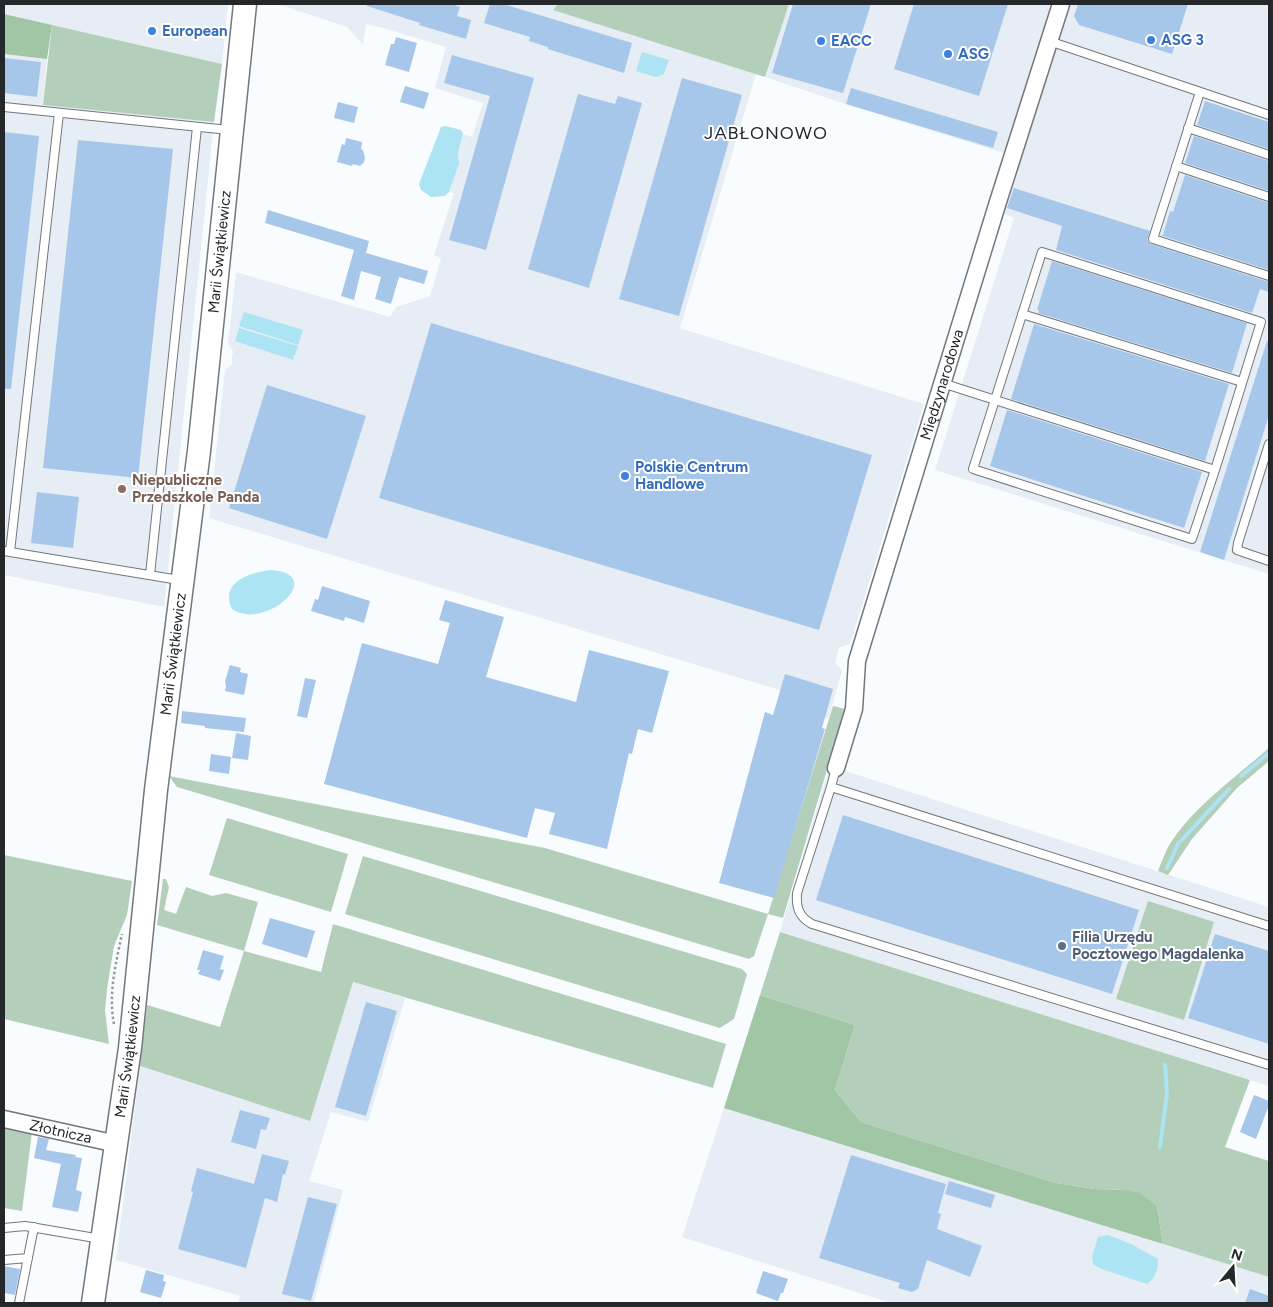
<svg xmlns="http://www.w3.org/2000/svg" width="1273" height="1307" font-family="Figtree,sans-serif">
  <rect width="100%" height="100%" fill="#f9fcfe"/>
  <path fill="#e6edf4" d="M4,4H228L222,64L4,14Z
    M277,4H558L554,10L756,74L680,328L924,404L850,644L839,648L835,662L842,671L828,719L780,690L209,518L225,370L232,364V358L233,351L228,344L236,272L390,317L396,307L430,296L441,258L434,255L454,193L449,192L459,164L458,153L463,134L472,137L483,103L435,88L446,47L383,28L366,24L363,45L347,27Z
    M789,4H1051L1004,153L845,104L765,77Z
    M1068,4H1269V574L935,470L1014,218L1001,213Z
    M4,54L47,59L43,105L214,122L164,607L4,575Z
    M829,768H836L1269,907V1086L780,932Z
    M352,982L405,998L368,1122L331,1112L309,1181L343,1190L314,1303H238L240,1296L116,1260L140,1066L310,1121Z
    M724,1108L1269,1277V1303H891L682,1237Z"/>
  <path fill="#b4cfb9" d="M558,4H789L765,77L553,10Z
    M52,25L222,64L214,122L43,105Z
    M833,706L845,709L783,918L768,914L754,956L749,959L177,787L169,776L545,848L768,914Z
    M1269,748V761L1237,788L1192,839L1168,875L1158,871C1161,863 1164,856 1167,849C1188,811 1237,776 1269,748Z
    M227,818L348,854L331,912L209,875Z
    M4,855L132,881L127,915L114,946L107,989L105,1010L109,1044L4,1019Z
    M363,856L742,969L747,974L734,1019L720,1028L345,914Z
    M163,879H166L169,887L164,910L176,914L186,887L212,896L226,893L258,902L244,951L321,972L333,924L726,1044L713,1088L353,982L310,1121L140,1066L147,1005L220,1027L244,951L157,925Z
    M1148,901L1214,922L1184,1020L1116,999Z
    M780,932L1250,1080L1225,1147L1269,1161V1277L1163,1244L1157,1206L1125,1190L1095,1189L1056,1183L861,1122L835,1090L855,1025L760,995Z
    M4,1126L32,1132L22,1211L4,1208Z"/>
  <path fill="#a0c6a6" d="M4,14L52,25L47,59L4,54Z
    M760,995L855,1025L835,1090L861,1122L1056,1183L1095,1189L1125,1190L1140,1193L1157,1206L1163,1244L724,1108Z"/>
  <path fill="#ade4f3" d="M642,52L669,60L664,74L656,77L636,71Z
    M446,126L461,130L463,134L458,153L459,164L449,192L445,196L431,197L421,190L419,184L441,127Z
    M244,312L303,330L298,345L239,326Z
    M239,328L298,346L293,360L235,341Z
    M271,570C329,574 265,632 232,609C219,582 251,572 271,570Z
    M1108,1235L1131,1244L1158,1259C1158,1270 1156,1277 1147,1284L1099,1268L1093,1264L1092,1257L1098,1237Z"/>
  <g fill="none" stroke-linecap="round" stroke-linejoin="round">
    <path stroke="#ade4f3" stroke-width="4" d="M1241,776L1269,753
      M1167,868L1178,844L1229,789
      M1160,1147L1167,1094L1165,1065"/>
  </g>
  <path fill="#a7c7ea" d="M367,4H456V6L460,7L457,16L471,20L466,39L419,25L420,23L367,6Z
    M490,4H503L632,43L624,73L548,49V47L529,41L530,37L484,23Z
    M793,4H871L843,93L772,73Z
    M914,4H1008L979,96L894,69Z
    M1078,4H1188L1172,54L1079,25L1074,16Z
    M396,37L417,43L409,72L385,65L391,44H394Z
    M452,55L534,78L486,250L449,240L490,96L444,83Z
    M4,58L41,62L37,97L4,93Z
    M682,78L742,95L679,316L619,299Z
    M405,86L429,93L424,109L400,102Z
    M851,88L998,132L993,148L846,104Z
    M578,94L615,104L618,96L642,103L589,288L528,269Z
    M1205,101L1269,122V149L1197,125Z
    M338,102L358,107L354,123L334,118Z
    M4,132L39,136L11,389H4Z
    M1194,136L1269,161V191L1185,163Z
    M346,138L362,142L361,149L363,150L365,158L364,162L360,166L353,164L352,166L337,162L342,144L345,145Z
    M78,140L173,149L138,478L43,468Z
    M1185,175L1269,203V270L1160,235H1163L1170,211L1173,212Z
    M1014,188L1150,231L1147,240L1151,244L1269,282V292L1260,289L1252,313L1056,250L1062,226L1007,208Z
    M268,210L369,241L366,253L428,271L424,284L399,277L391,304L375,299L381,277L361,271L354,300L341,296L354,250L265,223Z
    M1052,261L1247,323L1232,373L1038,313L1039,310H1037Z
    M431,323L872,455L819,630L379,498Z
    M1034,324L1229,384L1205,461L1011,399Z
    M1267,341H1269V415L1224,560L1200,552Z
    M267,385L366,416L327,539L229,508Z
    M1007,410L1202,472L1184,528L990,466Z
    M37,492L79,497L73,548L31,543Z
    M322,586L370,601L364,623L345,617L344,621L311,611L315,599L318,600Z
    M445,600L504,617L486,677L576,702L589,650L669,671L652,733L638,729L632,754L629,753L607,849L549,834L555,813L535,808L527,838L324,784L362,643L438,664L450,623L439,620Z
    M230,665L241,668L240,672L248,674L244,695L225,691L226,686L225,681Z
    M785,674L833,689L822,728L825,729L774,898L719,883L765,712L773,715Z
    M305,678L316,680L307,718L297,716Z
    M182,711L246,718L244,732L205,728V726L181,723Z
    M236,733L251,736L248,760L232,758Z
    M211,754L231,757L229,774L209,771Z
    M843,815L1139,910L1112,994L816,900Z
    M270,918L315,931L307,958L262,944Z
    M1215,934L1269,951V1044L1188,1018Z
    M203,950L224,956L220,969L224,970L220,981L198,974L200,970H197Z
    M366,1002L397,1011L366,1116L335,1107Z
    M1254,1095L1269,1101V1105L1256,1139L1240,1132Z
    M240,1110L270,1118L266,1130L261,1129L256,1149L231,1142Z
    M38,1137L49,1139L46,1150L76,1155L75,1157L82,1158L76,1190L82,1192L78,1212L52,1207L61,1164L34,1158Z
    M262,1154L289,1161L285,1175L283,1174L277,1202L265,1198L246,1268L178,1249L193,1192L191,1191L197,1168L254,1184Z
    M851,1155L946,1184L938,1213L941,1214L937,1229L982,1246L970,1277L927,1260L918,1289L912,1292L898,1288L900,1283L819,1258Z
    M949,1181L995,1195L991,1208L945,1194Z
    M308,1197L337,1204L311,1301L282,1294Z
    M4,1266L20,1269L15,1295L4,1293Z
    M146,1270L164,1275L163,1281L166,1282L161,1298L140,1292Z
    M763,1271L788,1279L783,1293H781L778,1301L756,1293Z
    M1250,1289L1269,1296V1303H1245Z"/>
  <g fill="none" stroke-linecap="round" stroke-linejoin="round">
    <defs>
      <path id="lane" d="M1049,41L1269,115
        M1200,92L1153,239L1269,276
        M4,107L229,130
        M1188,128L1269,155
        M1176,166L1269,197
        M1022,314L1242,382
        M942,383L1215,470L1192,539L973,469L1042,252L1261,322L1215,470
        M1269,444L1238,543L1237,550L1269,561
        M4,551L179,580
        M10,552L59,113
        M150,575L197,127
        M836,768L831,787L1269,926
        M831,787L797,893C796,908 799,917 812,924L1269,1065
        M4,1228L25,1226L101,1239
        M4,1260L28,1258
        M19,1303L34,1227"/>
      <g id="street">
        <path id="s1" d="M836,768L854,709L857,661L997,205L1061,4"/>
        <path id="s2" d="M4,1119L117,1144"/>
      </g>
      <g id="secondary">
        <path id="s3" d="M93,1303L130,1048L156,790L199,451L245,4"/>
      </g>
    </defs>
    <use href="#lane" stroke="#71777d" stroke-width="10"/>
    <use href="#street" stroke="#71777d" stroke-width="19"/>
    <use href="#secondary" stroke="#71777d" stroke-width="25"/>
    <path stroke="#96999b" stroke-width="2.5" stroke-dasharray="2.5 2.5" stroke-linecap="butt" d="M114,1024C108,995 116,962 122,934"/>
    <use href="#lane" stroke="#fff" stroke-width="8"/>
    <use href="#street" stroke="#fff" stroke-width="16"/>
    <use href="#secondary" stroke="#fff" stroke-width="22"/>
  </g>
  <g fill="#3f7fe0" stroke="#fff" stroke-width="2">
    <circle cx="152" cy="31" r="5"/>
    <circle cx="1151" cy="40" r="5"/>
    <circle cx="821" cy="41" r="5"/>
    <circle cx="948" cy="54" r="5"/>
    <circle cx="625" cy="476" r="5"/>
  </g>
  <circle fill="#8d6e63" stroke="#fff" stroke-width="2" cx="122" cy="489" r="5"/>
  <circle fill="#5c6f8a" stroke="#fff" stroke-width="2" cx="1062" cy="946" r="5"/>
  <g text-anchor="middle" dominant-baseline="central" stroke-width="4" stroke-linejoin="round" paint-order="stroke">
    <g font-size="15" font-weight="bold" fill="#366cbe" stroke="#fff" text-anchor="start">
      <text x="162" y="31">European</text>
      <text x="1161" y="40">ASG 3</text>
      <text x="831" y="41">EACC</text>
      <text x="958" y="54">ASG</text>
      <text x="635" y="467">Polskie Centrum<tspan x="635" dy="17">Handlowe</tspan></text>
    </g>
    <g font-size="15" fill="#25282a" stroke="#fff">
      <text stroke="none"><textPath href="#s3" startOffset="1059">Marii Świątkiewicz</textPath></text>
      <text stroke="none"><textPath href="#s1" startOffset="399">Międzynarodowa</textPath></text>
      <text stroke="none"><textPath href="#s3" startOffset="654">Marii Świątkiewicz</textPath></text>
      <text stroke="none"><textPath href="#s3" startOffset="249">Marii Świątkiewicz</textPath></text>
      <text stroke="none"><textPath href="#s2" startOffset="58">Złotnicza</textPath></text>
    </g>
    <g font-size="15" font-weight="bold" fill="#785e54" stroke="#fff" text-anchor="start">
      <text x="132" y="480">Niepubliczne<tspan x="132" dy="17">Przedszkole Panda</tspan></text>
    </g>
    <g font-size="15" font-weight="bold" fill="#4e5e75" stroke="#fff" text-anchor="start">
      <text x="1072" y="937">Filia Urzędu<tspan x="1072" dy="17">Pocztowego Magdalenka</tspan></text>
    </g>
    <g font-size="18" letter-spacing="1" fill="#25282a" stroke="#fff">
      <text x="766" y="133">JABŁONOWO</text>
    </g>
  </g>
  <rect width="1273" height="1307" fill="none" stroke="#25282a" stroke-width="10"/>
  <g transform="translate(1233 1267) rotate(18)" stroke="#ffffff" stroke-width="4" paint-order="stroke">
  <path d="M0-4L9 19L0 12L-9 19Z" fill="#25282a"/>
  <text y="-8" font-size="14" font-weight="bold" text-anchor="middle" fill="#25282a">N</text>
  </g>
</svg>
